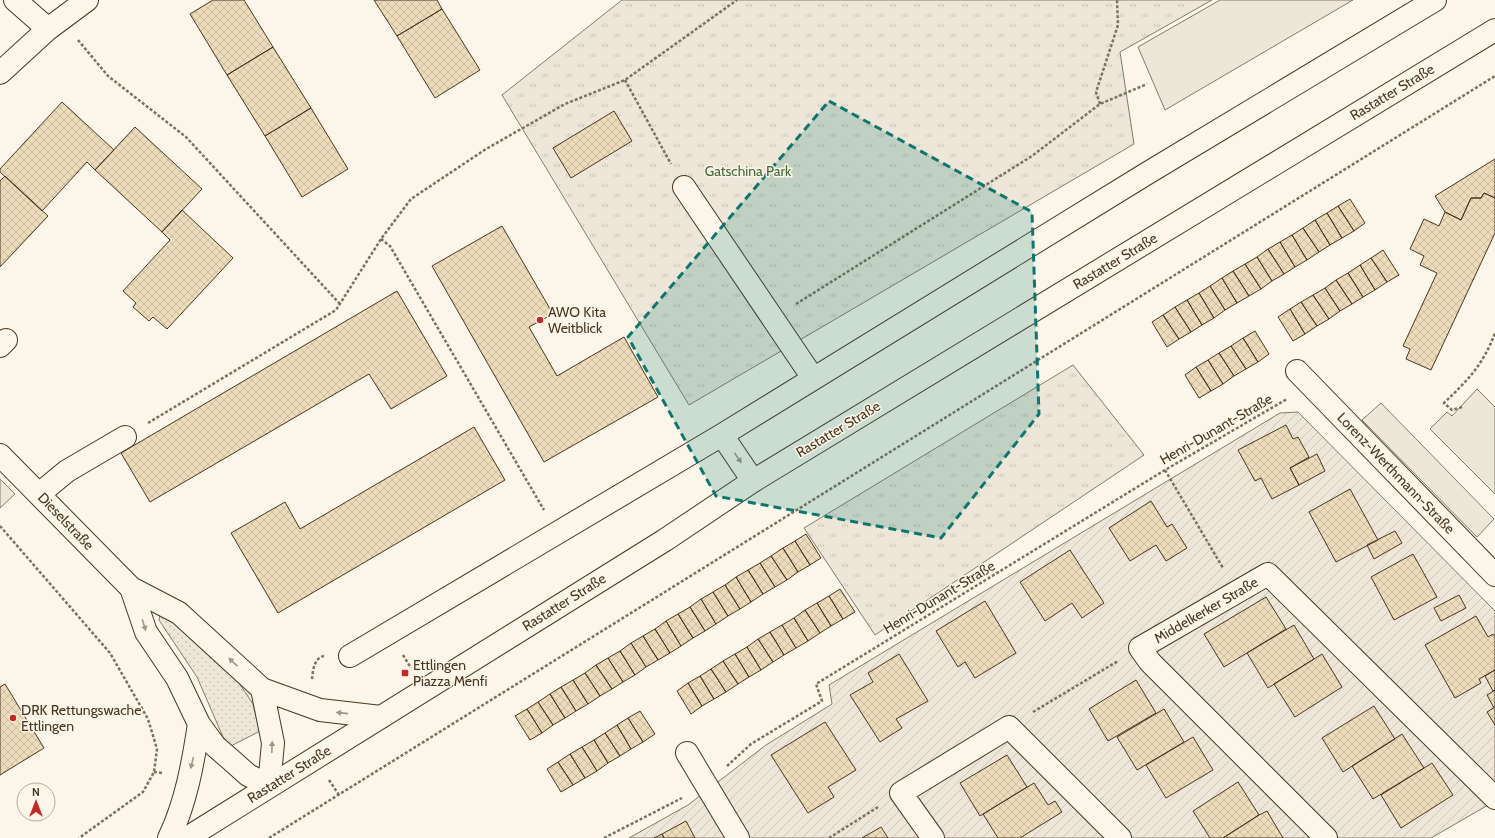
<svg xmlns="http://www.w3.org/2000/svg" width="1495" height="838" font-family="Cabin,sans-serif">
  <defs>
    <pattern id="grass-dots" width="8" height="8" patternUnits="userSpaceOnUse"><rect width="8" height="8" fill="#ede6d9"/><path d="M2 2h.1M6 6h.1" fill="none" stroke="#cdc6ba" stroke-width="1.8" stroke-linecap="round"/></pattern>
    <pattern id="park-tufts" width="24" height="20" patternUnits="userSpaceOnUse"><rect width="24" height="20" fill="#ede6d9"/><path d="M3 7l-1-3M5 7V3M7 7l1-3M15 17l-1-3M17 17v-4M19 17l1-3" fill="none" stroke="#cdc6ba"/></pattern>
    <pattern id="garden-furrows" width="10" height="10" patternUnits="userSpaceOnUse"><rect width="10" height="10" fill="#ede6d9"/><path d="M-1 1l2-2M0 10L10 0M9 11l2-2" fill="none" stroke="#cdc6ba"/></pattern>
    <pattern id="building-cross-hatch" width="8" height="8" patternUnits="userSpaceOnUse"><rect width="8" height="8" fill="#ecdcbc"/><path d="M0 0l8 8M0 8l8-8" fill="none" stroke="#ccbda1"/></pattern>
  </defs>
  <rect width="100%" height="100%" fill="#fbf6e9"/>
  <path fill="url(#grass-dots)" stroke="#887966" d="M160,615L170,619L239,683L253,704L260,731L231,746L223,737L197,677L159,620Z"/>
  <path fill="url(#park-tufts)" stroke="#887966" d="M622,0H1212L1120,52L1134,144L689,405L502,95Z
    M1073,365L1144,455L875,635L804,528Z"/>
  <path fill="url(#garden-furrows)" stroke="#887966" d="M1298,412L1495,611V801L1431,838H629L688,805L766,745L832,704L829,685L1280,413Z"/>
  <path fill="#ede7d9" stroke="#887966" d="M1220,0H1353L1165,110L1138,47Z
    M1477,389L1495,407V494L1430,429L1447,412L1452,416Z
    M1381,403L1494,519L1477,537L1362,420Z
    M0,479L15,494L0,508Z"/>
  <path fill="url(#building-cross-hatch)" stroke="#4a3520" d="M213,0H244L273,47L227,75L190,14Z
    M374,0H437L442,9L397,36Z
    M442,9L480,70L435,98L397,36Z
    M273,47L311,108L265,136L227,75Z
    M62,102L114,150L95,170L87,162L42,211L0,172V169Z
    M311,108L348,169L302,197L265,136Z
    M614,111L632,141L571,178L553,148Z
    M135,127L202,189L162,232L95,170Z
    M1495,159V198L1484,193L1481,198H1471L1461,220L1445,212L1435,196Z
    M5,176L48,216L0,267V181Z
    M1484,193L1495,198V233L1431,370L1406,359L1410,349L1403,346L1437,273L1420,265L1424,256L1410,249L1424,219L1439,226L1445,212L1461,220L1471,198H1481Z
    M1350,199L1365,223L1354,231L1338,206Z
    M1338,206L1354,231L1342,238L1327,213Z
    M182,210L233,258L167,329L153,317L149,321L133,307L136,303L123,291L170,240L162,232Z
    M1327,213L1342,238L1330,245L1315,220Z
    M1315,220L1330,245L1319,252L1303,228Z
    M502,226L553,314L529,327L557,376L624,337L658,397L544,462L432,266Z
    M1303,228L1319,252L1307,260L1292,235Z
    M1292,235L1307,260L1295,267L1280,242Z
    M1280,242L1295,267L1284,274L1268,249Z
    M1268,249L1284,274L1272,281L1257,257Z
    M1383,250L1399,275L1387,282L1371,258Z
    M1257,257L1272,281L1261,289L1245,264Z
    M1371,258L1387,282L1375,290L1360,265Z
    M1245,264L1261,289L1249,296L1233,271Z
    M1360,265L1375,290L1363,297L1348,273Z
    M1233,271L1249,296L1237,303L1222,278Z
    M1348,273L1363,297L1352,304L1336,280Z
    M1222,278L1237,303L1225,310L1210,286Z
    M1336,280L1352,304L1340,311L1325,288Z
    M1210,286L1225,310L1214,318L1199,293Z
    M1325,288L1340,311L1329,319L1313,295Z
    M397,291L447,376L391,409L369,374L150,502L121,453Z
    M1199,293L1214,318L1202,325L1187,300Z
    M1313,295L1329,319L1317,326L1301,302Z
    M1187,300L1202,325L1191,332L1175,307Z
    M1301,302L1317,326L1305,334L1290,309Z
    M1175,307L1191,332L1179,339L1163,315Z
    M1290,309L1305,334L1293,341L1278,317Z
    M1163,315L1179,339L1167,347L1152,322Z
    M1255,331L1269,354L1258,362L1243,338Z
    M1243,338L1258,362L1246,369L1231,346Z
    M1231,346L1246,369L1234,376L1219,353Z
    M1219,353L1234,376L1223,384L1208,360Z
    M1208,360L1223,384L1211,391L1196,367Z
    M1196,367L1211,391L1199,398L1185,375Z
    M1286,425L1293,439L1298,437L1309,457L1290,468L1299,485L1272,499L1261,478L1255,481L1238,450Z
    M474,427L505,480L278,613L231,533L285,502L300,529Z
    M1317,454L1325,471L1299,485L1290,468Z
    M1350,489L1378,540L1336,562L1309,512Z
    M1151,501L1167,527L1172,524L1187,548L1166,561L1156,545L1130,561L1109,528Z
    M1395,531L1402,543L1374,559L1367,545Z
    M806,534L821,558L810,565L795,541Z
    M795,541L810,565L798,572L783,548Z
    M783,548L798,572L787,580L771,556Z
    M1070,550L1104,603L1082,618L1072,603L1045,621L1020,582Z
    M1413,554L1437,597L1394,620L1371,577Z
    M771,556L787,580L775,587L760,563Z
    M760,563L775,587L763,594L748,570Z
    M748,570L763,594L751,602L736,577Z
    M736,577L751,602L740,609L725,585Z
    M725,585L740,609L728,616L713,592Z
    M840,589L855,612L843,619L829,596Z
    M713,592L728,616L716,624L701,599Z
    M1459,595L1466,608L1441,621L1434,608Z
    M829,596L843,619L831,626L817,603Z
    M1266,597L1286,629L1224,667L1204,634Z
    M701,599L716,624L705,631L690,607Z
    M985,601L1016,653L975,678L965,662L958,667L936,631Z
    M817,603L831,626L820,633L805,610Z
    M690,607L705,631L693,638L678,614Z
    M805,610L820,633L808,641L794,618Z
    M678,614L693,638L681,646L666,621Z
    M1476,616L1488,637L1493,634L1495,637V670L1479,679L1481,683L1455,698L1425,645Z
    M794,618L808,641L796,648L782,625Z
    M666,621L681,646L670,653L655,629Z
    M782,625L796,648L784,655L770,632Z
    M1294,625L1314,659L1268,688L1247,653Z
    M655,629L670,653L658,660L643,636Z
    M770,632L784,655L773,662L758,639Z
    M643,636L658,660L646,667L631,643Z
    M758,639L773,662L761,670L747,647Z
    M631,643L646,667L635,675L620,651Z
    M747,647L761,670L749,677L735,654Z
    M620,651L635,675L623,682L608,658Z
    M735,654L749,677L738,684L723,661Z
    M899,654L928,701L896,719L902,728L880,742L850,695L873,682L868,673Z
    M1322,654L1342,687L1295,717L1274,684Z
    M608,658L623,682L612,689L596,665Z
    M723,661L738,684L726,692L711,669Z
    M596,665L612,689L600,696L585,673Z
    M711,669L726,692L714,699L700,676Z
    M1495,670V690L1493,691L1485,676Z
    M585,673L600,696L588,704L573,680Z
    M700,676L714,699L702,706L688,683Z
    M573,680L588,704L576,711L561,687Z
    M1136,680L1156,713L1108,741L1089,709Z
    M688,683L702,706L691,714L677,691Z
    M5,684L44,748L0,775V687Z
    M561,687L576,711L565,718L550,694Z
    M1495,690V707L1494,708L1487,695Z
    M550,694L565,718L553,725L538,702Z
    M538,702L553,725L542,733L527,709Z
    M1374,706L1395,739L1343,772L1322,738Z
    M1495,707V725L1487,712Z
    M527,709L542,733L530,740L515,716Z
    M1164,709L1184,742L1137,770L1117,737Z
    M640,711L655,734L643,742L628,718Z
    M628,718L643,742L631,749L617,725Z
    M825,722L856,770L828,787L834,797L808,813L771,755Z
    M617,725L631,749L620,756L605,733Z
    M605,733L620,756L608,763L594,740Z
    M1402,734L1424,768L1373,799L1352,766Z
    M1193,737L1213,770L1166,798L1146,765Z
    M594,740L608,763L597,771L582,747Z
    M582,747L597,771L585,778L570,754Z
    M570,754L585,778L573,785L558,762Z
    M1007,755L1027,787L980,816L960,783Z
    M558,762L573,785L561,792L547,769Z
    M1432,763L1453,795L1401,828L1381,795Z
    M1238,782L1259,815L1223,838H1210L1193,811Z
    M1034,783L1048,805L1055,801L1062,812L1020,838H998L983,814Z
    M1267,811L1283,838H1223L1259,815Z
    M686,821L695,838H664L662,834Z
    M881,827L888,838H862Z
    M662,834L664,838H654Z"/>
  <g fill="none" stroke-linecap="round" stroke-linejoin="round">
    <defs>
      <path id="minor" d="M15,0L48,29
        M0,73L48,29L87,0
        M684,187L813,378
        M0,346L6,340
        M1297,371L1495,575
        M722,435L753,481
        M0,455L131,588L179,613L262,689L320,710L381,717
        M39,494L67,471L125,437
        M131,588L146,632L177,678L199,724L215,746L230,759L248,775L269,786L273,743L262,689
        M350,656L722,435L1146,174L1435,0
        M687,753L738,838
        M169,838C186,803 193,763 199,724
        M933,838L901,793L1009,727L1120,838
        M1326,838L1150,662L1140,648L1268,574L1495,798"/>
      <path id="major" d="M187,838L665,540L753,481L1495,30"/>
    </defs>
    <use href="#minor" stroke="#4a3520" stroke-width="24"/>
    <use href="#major" stroke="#4a3520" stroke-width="24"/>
    <path stroke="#7f6f5c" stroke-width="2.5" stroke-dasharray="3 2" stroke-linecap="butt" d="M78,40L108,76L186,137L340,304
      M625,80L671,164
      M1100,104L1096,92L1118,25L1117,0
      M381,239L390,246L544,510
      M796,304L1032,156L1100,104L1147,84
      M1462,407L1452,410L1444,403C1468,380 1483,365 1495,333
      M148,423L336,310L381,239L411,199L486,149L565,104L625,80L737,0
      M1165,470L1223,568
      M0,526L110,653L148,719L157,749L154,772L143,792L79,838
      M403,655L411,668
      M312,679C313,670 314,658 324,656
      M1033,712L1118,661
      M727,766L751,744L822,701L816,684L1165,470L1287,399
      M154,772L163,773
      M329,780L339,795
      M269,838L1495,76
      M604,838L682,798
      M829,838L878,807"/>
    <use href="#minor" stroke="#fbf6e9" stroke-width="22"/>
    <use href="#major" stroke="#fbf6e9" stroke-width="22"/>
  </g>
  <defs><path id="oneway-solid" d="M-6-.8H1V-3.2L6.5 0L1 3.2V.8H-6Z"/></defs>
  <g fill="#a29684">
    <use href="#oneway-solid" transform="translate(738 458) rotate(56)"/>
    <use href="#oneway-solid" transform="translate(144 625) rotate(72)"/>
    <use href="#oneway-solid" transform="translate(233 662) rotate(-137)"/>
    <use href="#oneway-solid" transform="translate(342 713) rotate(-174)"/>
    <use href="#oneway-solid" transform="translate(272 747) rotate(-88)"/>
    <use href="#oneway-solid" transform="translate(192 763) rotate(104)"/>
  </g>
  <path fill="#0f766e" fill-opacity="0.2" stroke="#0f766e" stroke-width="3" stroke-dasharray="8 5" stroke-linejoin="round" d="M829,101L1032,212L1039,414L941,538L716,496L628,337Z"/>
  <g fill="#c62828" stroke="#fbf6e9" stroke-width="1.5">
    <circle cx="540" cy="320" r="4"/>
    <rect x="401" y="669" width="8" height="8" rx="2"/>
    <circle cx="13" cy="718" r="4"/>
  </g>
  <g text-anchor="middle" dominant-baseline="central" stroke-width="3" stroke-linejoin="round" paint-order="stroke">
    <g font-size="14" fill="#4a3520" stroke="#fbf6e9">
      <text transform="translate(1392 92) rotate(-31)">Rastatter Straße</text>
      <text transform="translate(1115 261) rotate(-31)">Rastatter Straße</text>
      <text transform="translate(838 429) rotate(-31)">Rastatter Straße</text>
      <text transform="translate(1216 429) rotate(-30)">Henri-Dunant-Straße</text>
      <text transform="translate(1396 473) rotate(46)">Lorenz-Werthmann-Straße</text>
      <text transform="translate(66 521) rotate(46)">Dieselstraße</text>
      <text transform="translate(939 597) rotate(-31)">Henri-Dunant-Straße</text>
      <text transform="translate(564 602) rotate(-32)">Rastatter Straße</text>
      <text transform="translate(1206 610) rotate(-30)">Middelkerker Straße</text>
      <text transform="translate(289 774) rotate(-32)">Rastatter Straße</text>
    </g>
    <g font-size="14" fill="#436837" stroke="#fbf6e9">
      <text x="748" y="171">Gatschina Park</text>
    </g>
    <g font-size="14" fill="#4a3520" stroke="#fbf6e9" text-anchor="start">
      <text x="548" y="312">AWO Kita<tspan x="548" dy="16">Weitblick</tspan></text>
      <text x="413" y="665">Ettlingen<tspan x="413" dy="16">Piazza Menfi</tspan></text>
      <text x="21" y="710">DRK Rettungswache<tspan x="21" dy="16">Ettlingen</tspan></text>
    </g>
  </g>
  <g transform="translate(36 802)"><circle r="19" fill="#fbf6e9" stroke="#b4a999"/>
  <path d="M0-3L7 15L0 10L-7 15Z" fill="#c62828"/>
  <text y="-6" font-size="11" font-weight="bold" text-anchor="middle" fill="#4a3520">N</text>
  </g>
</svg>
